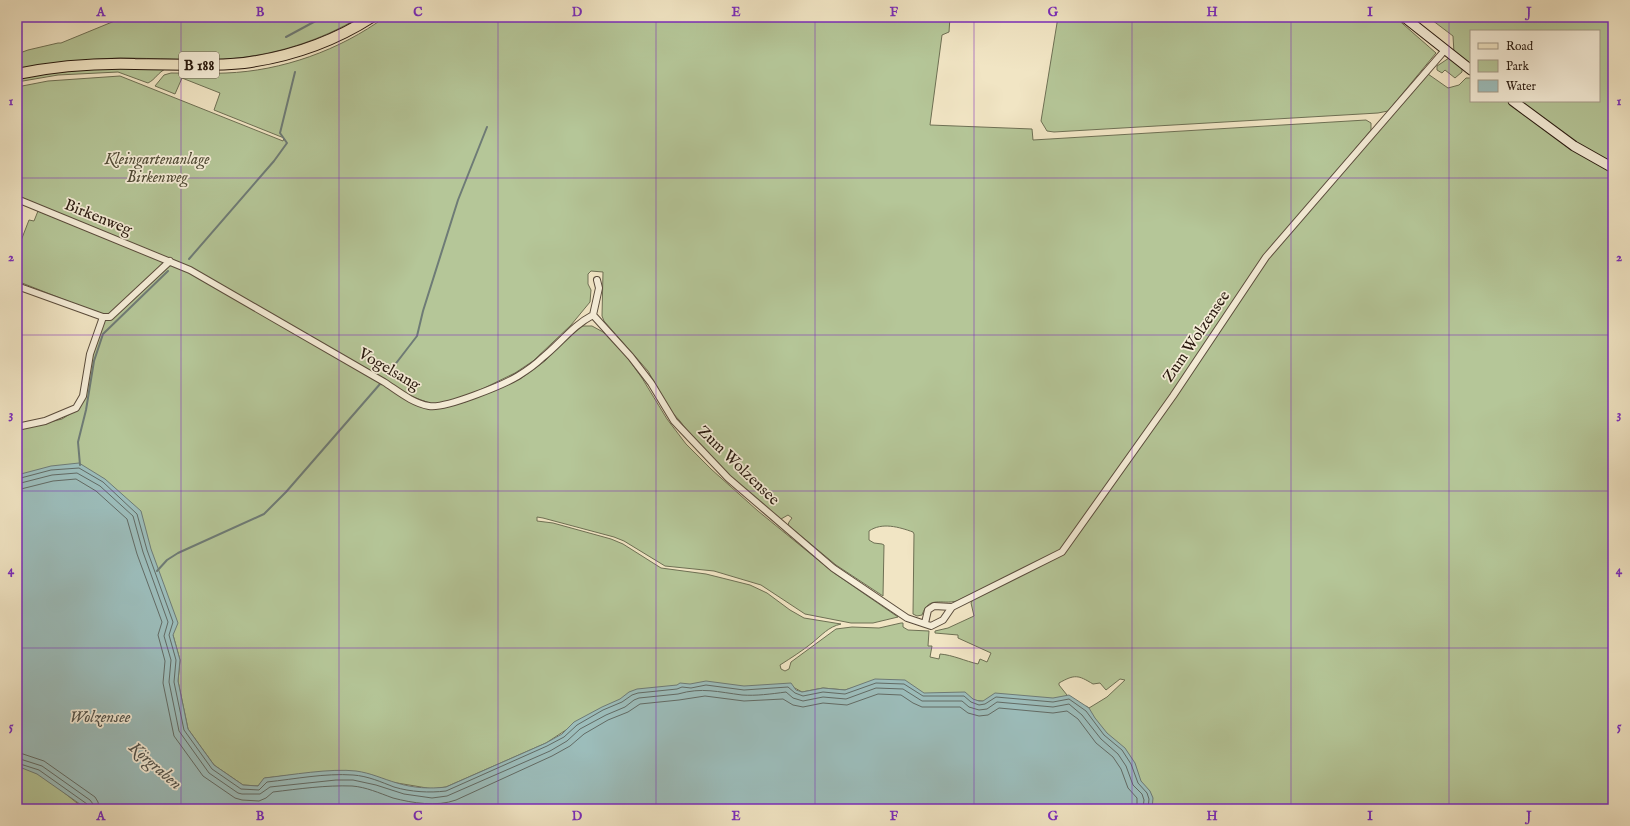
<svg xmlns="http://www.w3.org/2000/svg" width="1630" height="826" font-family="'IM FELL English',serif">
  <rect width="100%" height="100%" fill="#f1e5c4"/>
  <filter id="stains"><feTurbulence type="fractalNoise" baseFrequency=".005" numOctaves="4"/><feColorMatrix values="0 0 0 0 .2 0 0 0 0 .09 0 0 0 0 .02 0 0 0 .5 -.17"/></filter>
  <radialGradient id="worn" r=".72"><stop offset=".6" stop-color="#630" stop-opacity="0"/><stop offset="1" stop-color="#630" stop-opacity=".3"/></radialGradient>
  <path fill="#b5c698" stroke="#6e7054" d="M116,17H360C320,41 275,55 228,59C192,61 156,58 119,58C84,59 51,64 17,70V54L28,50L58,43H61L117,20Z
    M385,17H950L949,32L942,35L930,125L1032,129L1033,140L1366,120L1371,123V130L1263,258L1169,398L1061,550L957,601C941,605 929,595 922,615L917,616L913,614L914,534L913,532C899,527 882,522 869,531V540L874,543L882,544L884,545L883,596L836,565L788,525L789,522L792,518L788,515L781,519L775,515L729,476L694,440L680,421L670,410L648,371L604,321L602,316L603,272L591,271L588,274V284L591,290L590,302L571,325L533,361L515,373L480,390L449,402L432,404L408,395L192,268L17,196V87L48,81L120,76L283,141L284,138L214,110L220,93L182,78L175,94L155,86L164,75L171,73C189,73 207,74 226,73C282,71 340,50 385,17Z
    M1058,17H1395L1436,53L1388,111L1378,113L1054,132L1047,131L1041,121Z
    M1428,17H1613V164L1580,146L1518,101H1599V31H1471V66L1454,53L1453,36Z
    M1449,58L1462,67V72L1455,78L1445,70L1442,73L1437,70V66Z
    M100,68H167C157,73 156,79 148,83L118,72L58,75L17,82V78L35,75Z
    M1428,74L1448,88L1459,85L1466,78H1471V101H1507L1539,125L1613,171V809H1152L1153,806L1086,706L1089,708L1107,697L1125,680L1120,679L1106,690L1100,683L1093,684C1078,675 1075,674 1059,683V685L1067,695L1060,702L1008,704L855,687L845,690L823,688L802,692L793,687L569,728L546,743L446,787L433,789L397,783L292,775L265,778L258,786L243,785L214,765L188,729L178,681L180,660L173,635L17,487V430L62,419L76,410L103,315L17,281V251L29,220L34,221L38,211L188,272L421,406L432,409L450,406L465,402L520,379L545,361L577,328L583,326H592L603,332L627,357L642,378L667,419L686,444L711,469L758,511L834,573L898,617L873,623H851L805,614L761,585L714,571L665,566L624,541L614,537L543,518L537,517V521L553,523L611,539L623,544L661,568L706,574L750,585L767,593L790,610L804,618L841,624C828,627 822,635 812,643C802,651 791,658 780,665L781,669L785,671L789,669L791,662L836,629L852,627L879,628L901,623H903V627L908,630L929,631L928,646H932L930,657L939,659L940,654C953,655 965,661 978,664L980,659L987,662L991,653L958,638V635L935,633V631L948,628L974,616L971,603L973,599L1064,553L1266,259Z
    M17,762L31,766L77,803L87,809H17Z"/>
  <path fill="#9cbdbb" stroke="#6e7b76" d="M79,463L105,479L141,511L151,549L178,623L173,635L180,660L178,681L188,729L214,765L243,785L258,786L264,778C291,775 331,768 356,771C371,773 383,779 397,783C413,788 430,789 446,787L546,743L562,734L574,722L602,707L620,699L629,692L637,689L677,685L680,683L690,684L706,681L744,686L791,683L796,690L802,692L823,688L845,690L875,679L905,680L924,693L965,692L973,699L979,701H983L995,693L1053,698L1069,695L1089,708L1095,718L1107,733L1125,748L1135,763L1141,781L1150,791L1153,798L1152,809H87L37,774L17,766V475L51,466Z"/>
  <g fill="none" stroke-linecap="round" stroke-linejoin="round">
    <path stroke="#626b65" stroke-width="1" d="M17,479L51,470L79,468L103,482L137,514L147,550L173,622L169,635L176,660L174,682L184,730L212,769L241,789L259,790L267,782C295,779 325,773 353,775C368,776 381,782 394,787C411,792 429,793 446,791L547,746L564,737L577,725L603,710L622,702L632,695L638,693L677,689L682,687L691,688L706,685L744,690L788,687L795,693L803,696L823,692L845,694L876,683L904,684L923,696H964L971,702L979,705L985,704L996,697L1053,702L1069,699L1086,711L1104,735L1122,750L1131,764L1138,783L1147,793L1149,799L1148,809
      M17,484L52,475L77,473L100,486L133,516L143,552L168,622L164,636L171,660L169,682L179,731L209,773L238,793L242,794H260L270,787L336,780H353L376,785L404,794L432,798L447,796L550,751L567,741L580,729L606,715L625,707L634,700L639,698L678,694C702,687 718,692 742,695C756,696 771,694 786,692L793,698L803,701L823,697L846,699L876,688L903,689L922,701H962L969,707L979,710L987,709L997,702L1053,707L1069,704L1082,715L1101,739L1118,754L1126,766L1133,785L1142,794L1144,800L1143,809
      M17,490L53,481L76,479L96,491L127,519L137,554L162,622L158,635L165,661L163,683L174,736L203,776L235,798L242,800L259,801L266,798L273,792C298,789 326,785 352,786C366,787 379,793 393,798C412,803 437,807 456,800L552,756L570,746L584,734L608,720L628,712L640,704L679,700L705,696L744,701L783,699L793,705L803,707L823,703L847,705L878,694L901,695L913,703L922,707H960L968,713L979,716L988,715L999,708L1053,713L1067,711L1078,719L1096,743L1113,757L1121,769L1128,788L1137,798V809
      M17,752L44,761L95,797L98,802L99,809
      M17,758L42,766L90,800L93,804V809
      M17,763L39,770L87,804L88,809"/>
    <path stroke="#6e7b76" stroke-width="2" d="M286,37L323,17
      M189,259L274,161L287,143L280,133L295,72
      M387,375L417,336L423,311L458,200L487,127
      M80,465L78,442L86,410L94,361L103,334L168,271
      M157,571L167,560L178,553L264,514L286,492L380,384"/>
    <defs>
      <path id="street" d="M17,199L190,270L384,382C398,391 412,403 429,406C445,409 503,385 518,376C526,371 535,365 542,358C560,344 572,326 593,315
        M597,280L599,288L593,315L631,357L651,383L674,421L728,478L833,568L907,618L931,626L943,620L952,607L1062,552L1173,396L1266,257L1445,50
        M17,286L103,317H110L170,261
        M17,427L45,421L76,408L83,396L90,354L103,317
        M925,623L928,610L934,606L952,607"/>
      <path id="secondary" d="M1404,17L1471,70
        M1513,101L1574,146L1613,168"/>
      <path id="primary" d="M17,74C56,66 95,63 135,64C171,64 208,67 244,63C289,57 333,42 372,17"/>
    </defs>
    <use href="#street" stroke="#5a4c3c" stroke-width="8"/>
    <use href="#secondary" stroke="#28190f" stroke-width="11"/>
    <use href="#primary" stroke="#28190f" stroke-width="12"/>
    <use href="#street" stroke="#f6eed9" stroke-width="6"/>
    <use href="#secondary" stroke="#f6eed9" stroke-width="9"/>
    <use href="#primary" stroke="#f1e5c4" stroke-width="10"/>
  </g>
  <path fill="none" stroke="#7b2cbf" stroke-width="1" stroke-opacity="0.55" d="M181,17V809M339,17V809M498,17V809M656,17V809M815,17V809M974,17V809M1132,17V809M1291,17V809M1449,17V809M17,178H1613M17,335H1613M17,491H1613M17,648H1613"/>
  <g text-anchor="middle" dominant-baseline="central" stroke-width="3.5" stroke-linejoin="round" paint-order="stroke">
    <rect fill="#f6eed9" stroke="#66594c" stroke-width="1" x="179" y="52" width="40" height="26" rx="3"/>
    <g font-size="15" font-weight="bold" fill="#28190f">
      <text x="199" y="65">B 188</text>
    </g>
    <g font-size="16" font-style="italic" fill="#524d38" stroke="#f6eed9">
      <text x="157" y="160">Kleingartenanlage<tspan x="157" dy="18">Birkenweg</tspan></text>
    </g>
    <g font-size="16" fill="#28190f" stroke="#f6eed9">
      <text transform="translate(98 218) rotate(22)">Birkenweg</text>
      <text transform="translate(1197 337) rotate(-56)">Zum Wolzensee</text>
      <text transform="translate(389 370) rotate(30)">Vogelsang</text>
      <text transform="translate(738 466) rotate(44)">Zum Wolzensee</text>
    </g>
    <g font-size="17" font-style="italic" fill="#51524b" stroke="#f6eed9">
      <text x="100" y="717">Wolzensee</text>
      <text transform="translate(155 766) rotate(41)">Körgraben</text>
    </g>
  </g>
  <rect width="1630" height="826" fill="none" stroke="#f1e5c4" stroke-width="44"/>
  <rect x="1470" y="30" width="130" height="72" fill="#f6eed9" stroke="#a49988"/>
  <rect x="1478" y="43" width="20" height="6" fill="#f1e5c4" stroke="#a49988"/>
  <text x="1506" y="50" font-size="12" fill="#28190f">Road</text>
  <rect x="1478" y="60" width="20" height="12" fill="#b5c698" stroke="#a49988"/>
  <text x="1506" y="70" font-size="12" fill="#28190f">Park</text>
  <rect x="1478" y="80" width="20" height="12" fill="#9cbdbb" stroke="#a49988"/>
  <text x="1506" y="90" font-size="12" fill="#28190f">Water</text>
  <rect x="22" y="22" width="1586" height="782" fill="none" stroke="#7b2cbf" stroke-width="1.5"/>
  <g font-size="13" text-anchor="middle" font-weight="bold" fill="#7b2cbf">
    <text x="101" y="16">A</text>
    <text x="260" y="16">B</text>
    <text x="418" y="16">C</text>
    <text x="577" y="16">D</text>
    <text x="736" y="16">E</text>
    <text x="894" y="16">F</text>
    <text x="1053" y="16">G</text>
    <text x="1212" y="16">H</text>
    <text x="1370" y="16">I</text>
    <text x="1529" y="16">J</text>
    <text x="11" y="105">1</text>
    <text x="1619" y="105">1</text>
    <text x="11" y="261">2</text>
    <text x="1619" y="261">2</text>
    <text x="11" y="418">3</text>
    <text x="1619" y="418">3</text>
    <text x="11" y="574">4</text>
    <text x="1619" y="574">4</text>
    <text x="11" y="730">5</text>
    <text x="1619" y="730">5</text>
    <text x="101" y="820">A</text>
    <text x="260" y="820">B</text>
    <text x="418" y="820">C</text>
    <text x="577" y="820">D</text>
    <text x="736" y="820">E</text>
    <text x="894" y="820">F</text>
    <text x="1053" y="820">G</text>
    <text x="1212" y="820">H</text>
    <text x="1370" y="820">I</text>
    <text x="1529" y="820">J</text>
  </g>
  <rect width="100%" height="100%" filter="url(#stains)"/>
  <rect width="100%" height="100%" fill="url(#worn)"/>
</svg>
